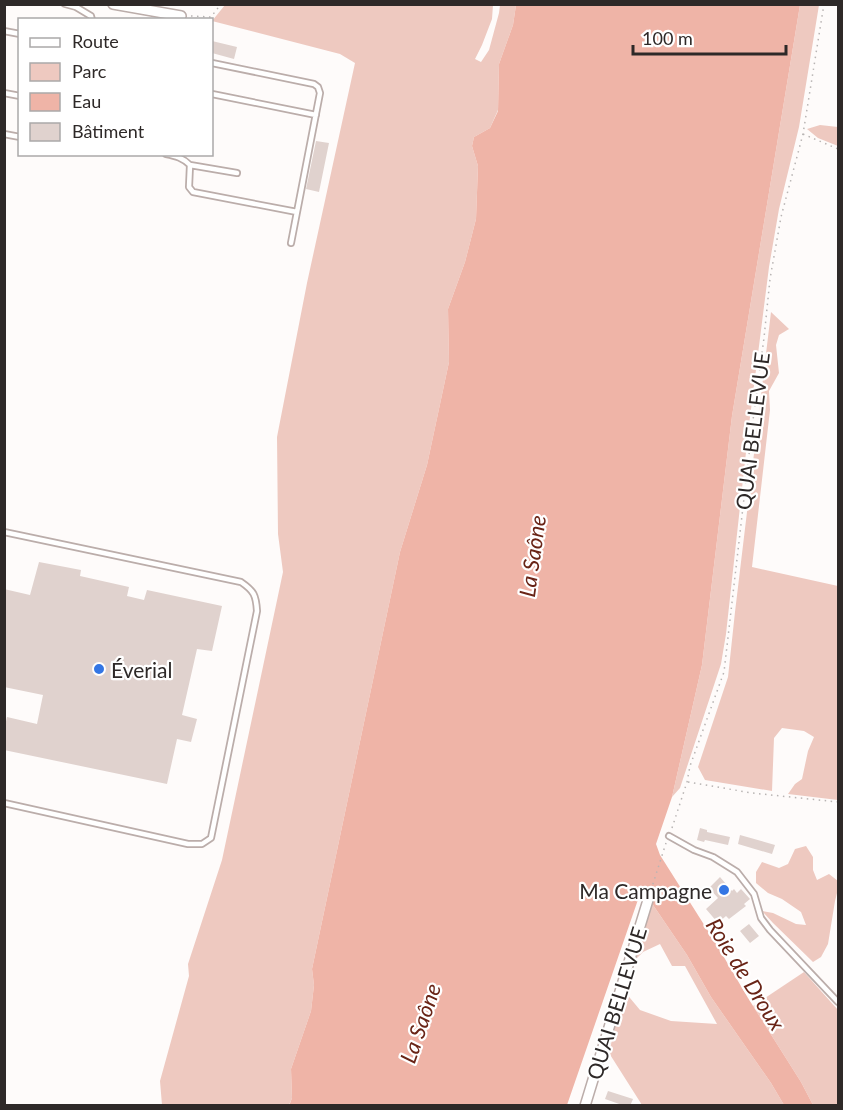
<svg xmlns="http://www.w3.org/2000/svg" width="843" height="1110" font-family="Lato,sans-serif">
  <rect width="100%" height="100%" fill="#fefbfa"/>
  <path fill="#eec9c0" d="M225,5H493L492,19L482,45L475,59L481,62L489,50L499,13L500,5H516L513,25L499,64L498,110L490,128L474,137L472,146L478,166L476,219L465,262L448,309L449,362L427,465L400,552L312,969L314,985L311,1011L291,1069L292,1098L289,1105H162L160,1081L189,976L188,964L222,860L283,572L278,534L277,437L307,283L355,63L340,54L212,21Z
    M800,5H819L799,127L779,209L769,267L749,425L726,634L721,664L680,788L672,797L702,665L732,416Z
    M820,125L838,127V146L818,138L807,129Z
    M771,312L789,329L779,335L776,345L779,373L769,391L770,410L752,567L838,586V800L788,794L795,784L802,779L808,751L814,737L804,731L782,728L774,738L772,791L705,780L698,767L728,677L735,612Z
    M806,846L813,857V870L817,880L829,874L838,881V889L835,901L828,944L821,957L813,962L773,923L762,911L773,913L796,924L806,925L801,912L782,899L768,893L756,883V872L762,862L779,868L788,864L795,849Z
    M651,902L687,955L711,997L771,1083L784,1105H642L609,1053L618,1013L625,992L640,1010L671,1021L717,1024L685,966H672L660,944L643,952L636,959Z
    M804,972L838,1010V1105H813L801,1082L753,1006Z"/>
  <path fill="#efb4a7" d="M516,5H800L732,416L702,665L672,797L656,844L660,855L715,942L748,998L801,1082L813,1105H784L771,1083L711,997L687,955L651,902L641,891L567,1105L289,1106L292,1098L291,1069L311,1011L314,985L312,969L400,552L427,465L449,362L448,309L465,262L476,219L478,166L472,146L474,137L490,128L498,111L499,64L513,25Z"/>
  <path fill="#e0d2ce" d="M212,41L237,47L234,59L212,53Z
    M316,141L329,143L319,192L306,189Z
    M39,562L81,570L80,576L129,587L127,596L144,600L147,590L222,606L212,651L197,649L182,715L197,719L191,742L177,739L167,784L4,750V730L7,717L37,724L43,695L4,687V589L30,595Z
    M700,828L707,830V832L730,837L728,845L705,840L704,842L697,840Z
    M740,835L775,845L772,854L738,844Z
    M720,877L732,891L734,889L737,893L741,889L750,899L744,904L746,906L729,919L726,916L718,923L706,909L718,898L709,888Z
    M749,924L759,936L750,943L740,931Z
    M608,1091L633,1099L630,1106H625L605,1099Z"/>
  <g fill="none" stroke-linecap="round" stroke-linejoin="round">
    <defs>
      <path id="lane" d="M65,4L76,7L91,16L92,20
        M4,31L20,34
        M212,63L314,84L318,87L320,93L291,243
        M4,93L20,96
        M212,94L316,115
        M4,134L20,137
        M166,154C176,156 183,158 190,165L189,187L193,192L297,212
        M190,165L237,173
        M4,532L241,582C254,591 256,595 257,611L211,838L202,844H188L4,803
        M669,836L694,850L713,857L737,872L754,894L761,918L770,930L838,1002"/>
      <path id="street" d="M113,4L181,16
        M585,1106L648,900"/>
    </defs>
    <use href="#lane" stroke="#bbadaa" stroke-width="8"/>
    <use href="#street" stroke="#bbadaa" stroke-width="12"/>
    <path stroke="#b8b4b3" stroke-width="1.5" stroke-dasharray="1.5 4.5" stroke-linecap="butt" d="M191,16L211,17L221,4
      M803,134L838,149
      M688,782L752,793L838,802
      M672,828L687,782L690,766L724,672L753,420L764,338L770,279L781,217L803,134L824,4
      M651,890L666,843"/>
    <use href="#lane" stroke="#fff" stroke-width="4.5"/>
    <use href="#street" stroke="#fff" stroke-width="9"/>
  </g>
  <g fill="#3476e4" stroke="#fff" stroke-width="2">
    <circle cx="99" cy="669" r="6"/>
    <circle cx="724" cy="890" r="6"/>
  </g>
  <g text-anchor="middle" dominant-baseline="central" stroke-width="4.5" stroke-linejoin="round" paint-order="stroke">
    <g font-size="21" fill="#2e2928" stroke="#fff">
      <text transform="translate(752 431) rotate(-83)">QUAI BELLEVUE</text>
      <text transform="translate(616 1003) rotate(-73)">QUAI BELLEVUE</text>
    </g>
    <g font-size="21" fill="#2e2928" stroke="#fff" text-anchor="start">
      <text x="111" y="669">Éverial</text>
      <text x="712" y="890" text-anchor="end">Ma Campagne</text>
    </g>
    <g font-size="22" font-style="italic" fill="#692416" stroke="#fff">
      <text transform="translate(532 556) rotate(-82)">La Saône</text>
      <text transform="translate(746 974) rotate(58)">Roie de Droux</text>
      <text transform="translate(420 1023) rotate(-71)">La Saône</text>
    </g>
  </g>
  <rect width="843" height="1110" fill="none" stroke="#2e2928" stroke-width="12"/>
  <rect x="18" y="18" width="195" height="138" fill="#ffffff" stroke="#aba9a9" stroke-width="1.5"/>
  <rect x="30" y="38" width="30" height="9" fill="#ffffff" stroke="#aba9a9" stroke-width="1.5"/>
  <text x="72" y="48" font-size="18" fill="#2e2928">Route</text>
  <rect x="30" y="63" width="30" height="18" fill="#eec9c0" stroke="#aba9a9" stroke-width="1.5"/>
  <text x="72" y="78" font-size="18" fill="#2e2928">Parc</text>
  <rect x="30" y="93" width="30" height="18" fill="#efb4a7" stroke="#aba9a9" stroke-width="1.5"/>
  <text x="72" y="108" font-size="18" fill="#2e2928">Eau</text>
  <rect x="30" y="123" width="30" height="18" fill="#e0d2ce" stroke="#aba9a9" stroke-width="1.5"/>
  <text x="72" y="138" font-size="18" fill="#2e2928">Bâtiment</text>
  <path d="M633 45v9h153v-9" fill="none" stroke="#2e2928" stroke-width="3"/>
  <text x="642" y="45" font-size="18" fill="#2e2928" stroke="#ffffff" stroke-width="4.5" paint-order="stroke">100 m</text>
</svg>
